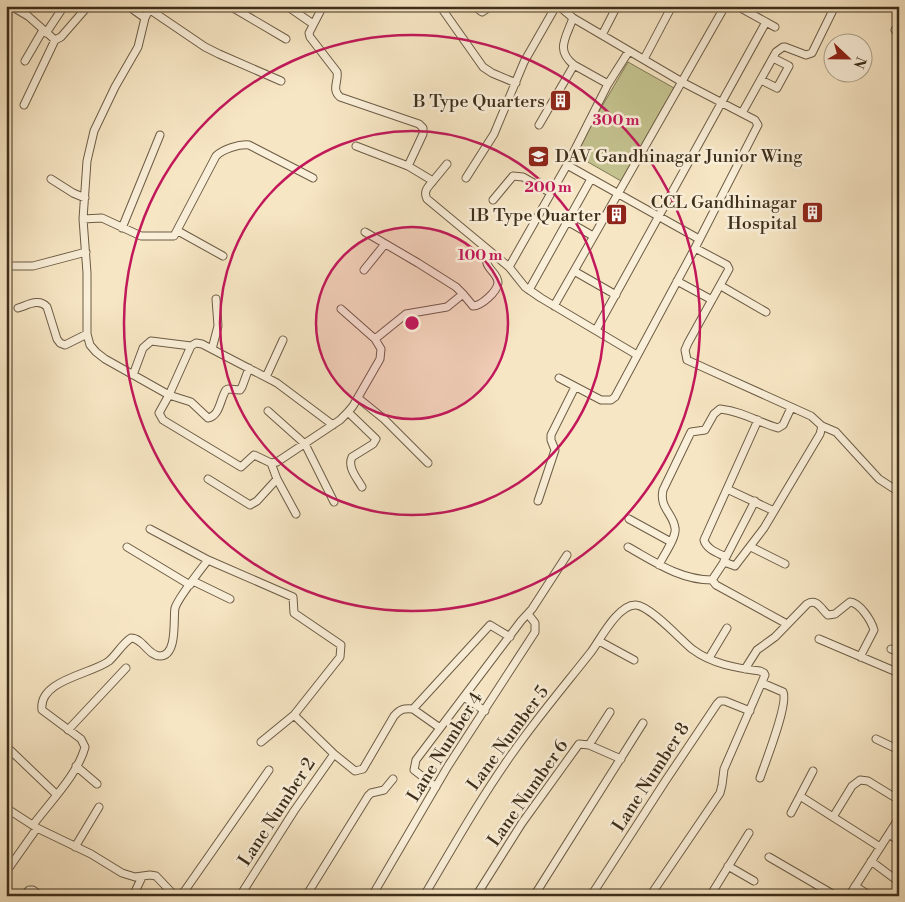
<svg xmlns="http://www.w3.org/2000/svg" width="905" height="902" font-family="'Libre Bodoni',serif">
  <rect width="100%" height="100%" fill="#f7e6c4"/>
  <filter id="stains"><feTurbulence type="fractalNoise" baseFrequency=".004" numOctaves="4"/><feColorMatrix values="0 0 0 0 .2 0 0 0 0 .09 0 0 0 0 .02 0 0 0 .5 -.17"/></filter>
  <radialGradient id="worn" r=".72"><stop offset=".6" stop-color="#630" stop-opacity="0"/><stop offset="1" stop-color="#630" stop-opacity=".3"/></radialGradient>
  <path fill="#c4c38f" stroke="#807855" d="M628,62L674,88L621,181L574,154Z"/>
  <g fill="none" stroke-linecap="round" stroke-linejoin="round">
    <defs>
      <path id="minor" d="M11,6L28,16L55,40L61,37L88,6
        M128,6L145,18
        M151,6L145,18L138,47L115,87L94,131L87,161L83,219L87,273V334L90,345L96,352L105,359L169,395L159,413L163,420L241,467L254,455L271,463L277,462L340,420L348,412L353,406L380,359L381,349L375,339L406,314L447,307L463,294L473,306C481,306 497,292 498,283C498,270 480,269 489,251
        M230,6L286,39
        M287,6L313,24
        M323,6L309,33L310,37L337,72C339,81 331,89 340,97L419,124L423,128V134L408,166L433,181C428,187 423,191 427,199L509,267L567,165L608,84L629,51
        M440,6L483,67L492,73L516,83
        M474,6L482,12L491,6
        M737,6L775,27
        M149,9L205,47L219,54L281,81
        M573,18C566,38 555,50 574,65
        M895,30L899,27
        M46,33L64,6
        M602,35L617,6
        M644,59L672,6
        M25,61L43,30
        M761,80L777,88L789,66L773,58
        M24,105L55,40
        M742,113L776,52L783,47H785L806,55L812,53L835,6
        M539,125L574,65L608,84
        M356,146L408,166
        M567,165L699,239
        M466,178L494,134L524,62L556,6
        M51,179L73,193L85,198
        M433,181L447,164
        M493,200L513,176L523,177L551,193
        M83,219L102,218L141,236H174L216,156C223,149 239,144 249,145L313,178
        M567,221L593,236
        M122,228L160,135
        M178,231L223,256
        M365,232L418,263L456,287L463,294
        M695,248L727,265L729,269L688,343L685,350L687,360L811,416L822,426L836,432L879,479L899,492
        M6,266H33L86,252
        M509,267L525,287L541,298L637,355
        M364,270L385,244
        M574,271L616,295
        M677,281L712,300
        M721,286L766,312
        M529,290L591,179
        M554,306L725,6
        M18,308C28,305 39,298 47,307L57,339L60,343L65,345L87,334
        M341,309L375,339
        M596,330L766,22
        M212,349L218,326L216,299
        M249,368L242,387L240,390L228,389L226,390C220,399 220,416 208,418L191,402L169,395L191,346L196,343L202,344L277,383L333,425
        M133,375L143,348L151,341L191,346
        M266,377L283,340
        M559,378L601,400H611L615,397L695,248L758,125L755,120L682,82L573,18L559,6
        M358,398L384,419L428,463
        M268,411L305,444L334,502
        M348,412L376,439L373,444L352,457C347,467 357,478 362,487
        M271,463L277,479L296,514
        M208,479L250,505L257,501L277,479
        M727,489L774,511
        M538,501L555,450L551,440V435L575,387
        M629,519L671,542
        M150,529L208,560
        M127,547L190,585
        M628,547C655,562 680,580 712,580
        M751,547L785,564
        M726,557C718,553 706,549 704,540L758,420
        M724,561L755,501
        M659,565C663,556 677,537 675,528C673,513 659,508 663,490L691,432L705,430L714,414L720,409C745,412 757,422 778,428L783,425L791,408
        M193,581L230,599
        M787,624L716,585L712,580L724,562L735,566L764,528L820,434L822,426
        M819,639L899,673
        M599,641L634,660
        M891,649L899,652
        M709,658L727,628
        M745,669L757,650L775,637L807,604C817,598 821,609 828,615L835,614L850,602C860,603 871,620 874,630L860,657
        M464,697L485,711
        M440,728L413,709L490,625L510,637
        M68,730L126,668
        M876,739L899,750
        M261,742L294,715
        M589,745L610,712
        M9,749L56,794
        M334,754L355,771L363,769L394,716C400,709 404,708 413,709
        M76,766L97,784
        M760,778C765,763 789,703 783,692L762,683
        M436,787L414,770L416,760L521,621L532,609L567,555
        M800,796L880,847
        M6,808L37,828L91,854L122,873L135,877L150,875L156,876L175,896
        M791,813L813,771
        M833,817L852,786L860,780L868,781L899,800
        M33,825C50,802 78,774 85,747L81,739L42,710C38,680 92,674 109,661C117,654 122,644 131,638C143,638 148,656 160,656C178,656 173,618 175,608C178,598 201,569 208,560L293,597L294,613L341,645L340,657L294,715L334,754L294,811L240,896
        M889,834L899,841
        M75,847L99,807
        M769,857L836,896
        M871,861L899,882
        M728,866L754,881
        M6,872L37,828
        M855,886L870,896
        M24,896L29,890H33L41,896
        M133,896L142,877
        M181,896L269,770
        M306,896L368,796L371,793L384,790L393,779
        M372,896L448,766L535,632V623L528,614
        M424,896C453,847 481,797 514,751C538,717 565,685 591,652C600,640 618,604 636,605C650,606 680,639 692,649C712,664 736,668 760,671L764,673L765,675L724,769L722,785L720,793L650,896
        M476,896L522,823L579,744L589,745L621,759
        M534,896L643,723
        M591,896L666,780L717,704L720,701H725L750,711
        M710,896L749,833
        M849,896L899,818"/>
    </defs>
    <use href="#minor" stroke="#6c5c45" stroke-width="9"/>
    <use href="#minor" stroke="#faefd9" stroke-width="7"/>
  </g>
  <circle cx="412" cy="323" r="96" fill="#c2185b" fill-opacity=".12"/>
  <g fill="none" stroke="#c2185b" stroke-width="2.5">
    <circle cx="412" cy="323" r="96"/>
    <circle cx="412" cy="323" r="192"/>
    <circle cx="412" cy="323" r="288"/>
  </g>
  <defs>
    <symbol id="building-square" viewBox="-11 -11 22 22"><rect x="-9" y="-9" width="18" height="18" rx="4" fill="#8f2418" stroke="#faefd9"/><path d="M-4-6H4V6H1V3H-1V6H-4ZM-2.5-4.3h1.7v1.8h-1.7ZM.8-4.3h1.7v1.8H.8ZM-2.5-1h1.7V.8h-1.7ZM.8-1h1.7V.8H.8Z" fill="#fff"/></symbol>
    <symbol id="school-square" viewBox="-11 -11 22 22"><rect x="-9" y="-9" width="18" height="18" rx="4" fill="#8f2418" stroke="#faefd9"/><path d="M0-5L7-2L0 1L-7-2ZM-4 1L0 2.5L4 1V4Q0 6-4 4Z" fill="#fff"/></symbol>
  </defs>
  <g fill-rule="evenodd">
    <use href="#building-square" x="548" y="88" width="25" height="25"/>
    <use href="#school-square" x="526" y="144" width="25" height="25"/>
    <use href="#building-square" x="800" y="200" width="25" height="25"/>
    <use href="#building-square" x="604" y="202" width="25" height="25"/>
  </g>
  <g text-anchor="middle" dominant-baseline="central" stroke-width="5" stroke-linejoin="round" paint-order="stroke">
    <g font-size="18" fill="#3d2e1b" stroke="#faefd9" text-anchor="end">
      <text x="545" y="101">B Type Quarters</text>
      <text x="555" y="156" text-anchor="start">DAV Gandhinagar Junior Wing</text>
      <text x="797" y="202">CCL Gandhinagar<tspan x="797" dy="21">Hospital</tspan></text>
      <text x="601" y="215">1B Type Quarter</text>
    </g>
    <g font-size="18" fill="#3d2e1b" stroke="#faefd9">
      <text transform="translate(508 738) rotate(-54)">Lane Number 5</text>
      <text transform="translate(445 747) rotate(-58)">Lane Number 4</text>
      <text transform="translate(651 777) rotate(-57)">Lane Number 8</text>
      <text transform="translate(528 793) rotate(-55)">Lane Number 6</text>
      <text transform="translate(277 812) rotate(-57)">Lane Number 2</text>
    </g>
  </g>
  <circle cx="412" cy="323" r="8" fill="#c2185b" stroke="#faefd9" stroke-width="2.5"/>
  <g font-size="15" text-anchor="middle" font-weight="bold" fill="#c2185b" stroke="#faefd9" stroke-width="5" stroke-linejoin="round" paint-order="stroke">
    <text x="616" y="125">300 m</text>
    <text x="548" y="192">200 m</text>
    <text x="480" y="260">100 m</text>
  </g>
  <rect width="905" height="902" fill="none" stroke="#f7e6c4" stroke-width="25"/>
  <rect x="8" y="8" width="890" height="887" fill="none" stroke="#3d2e1b" stroke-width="2.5"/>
  <rect x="12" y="12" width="880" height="877" fill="none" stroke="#3d2e1b"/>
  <g transform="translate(848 58) rotate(112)"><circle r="24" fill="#faefd9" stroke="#aea28d"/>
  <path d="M0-4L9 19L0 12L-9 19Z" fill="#8f2418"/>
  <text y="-8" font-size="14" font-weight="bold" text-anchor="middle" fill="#3d2e1b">N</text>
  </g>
  <rect width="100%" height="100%" filter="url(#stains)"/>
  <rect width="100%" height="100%" fill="url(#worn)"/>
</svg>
